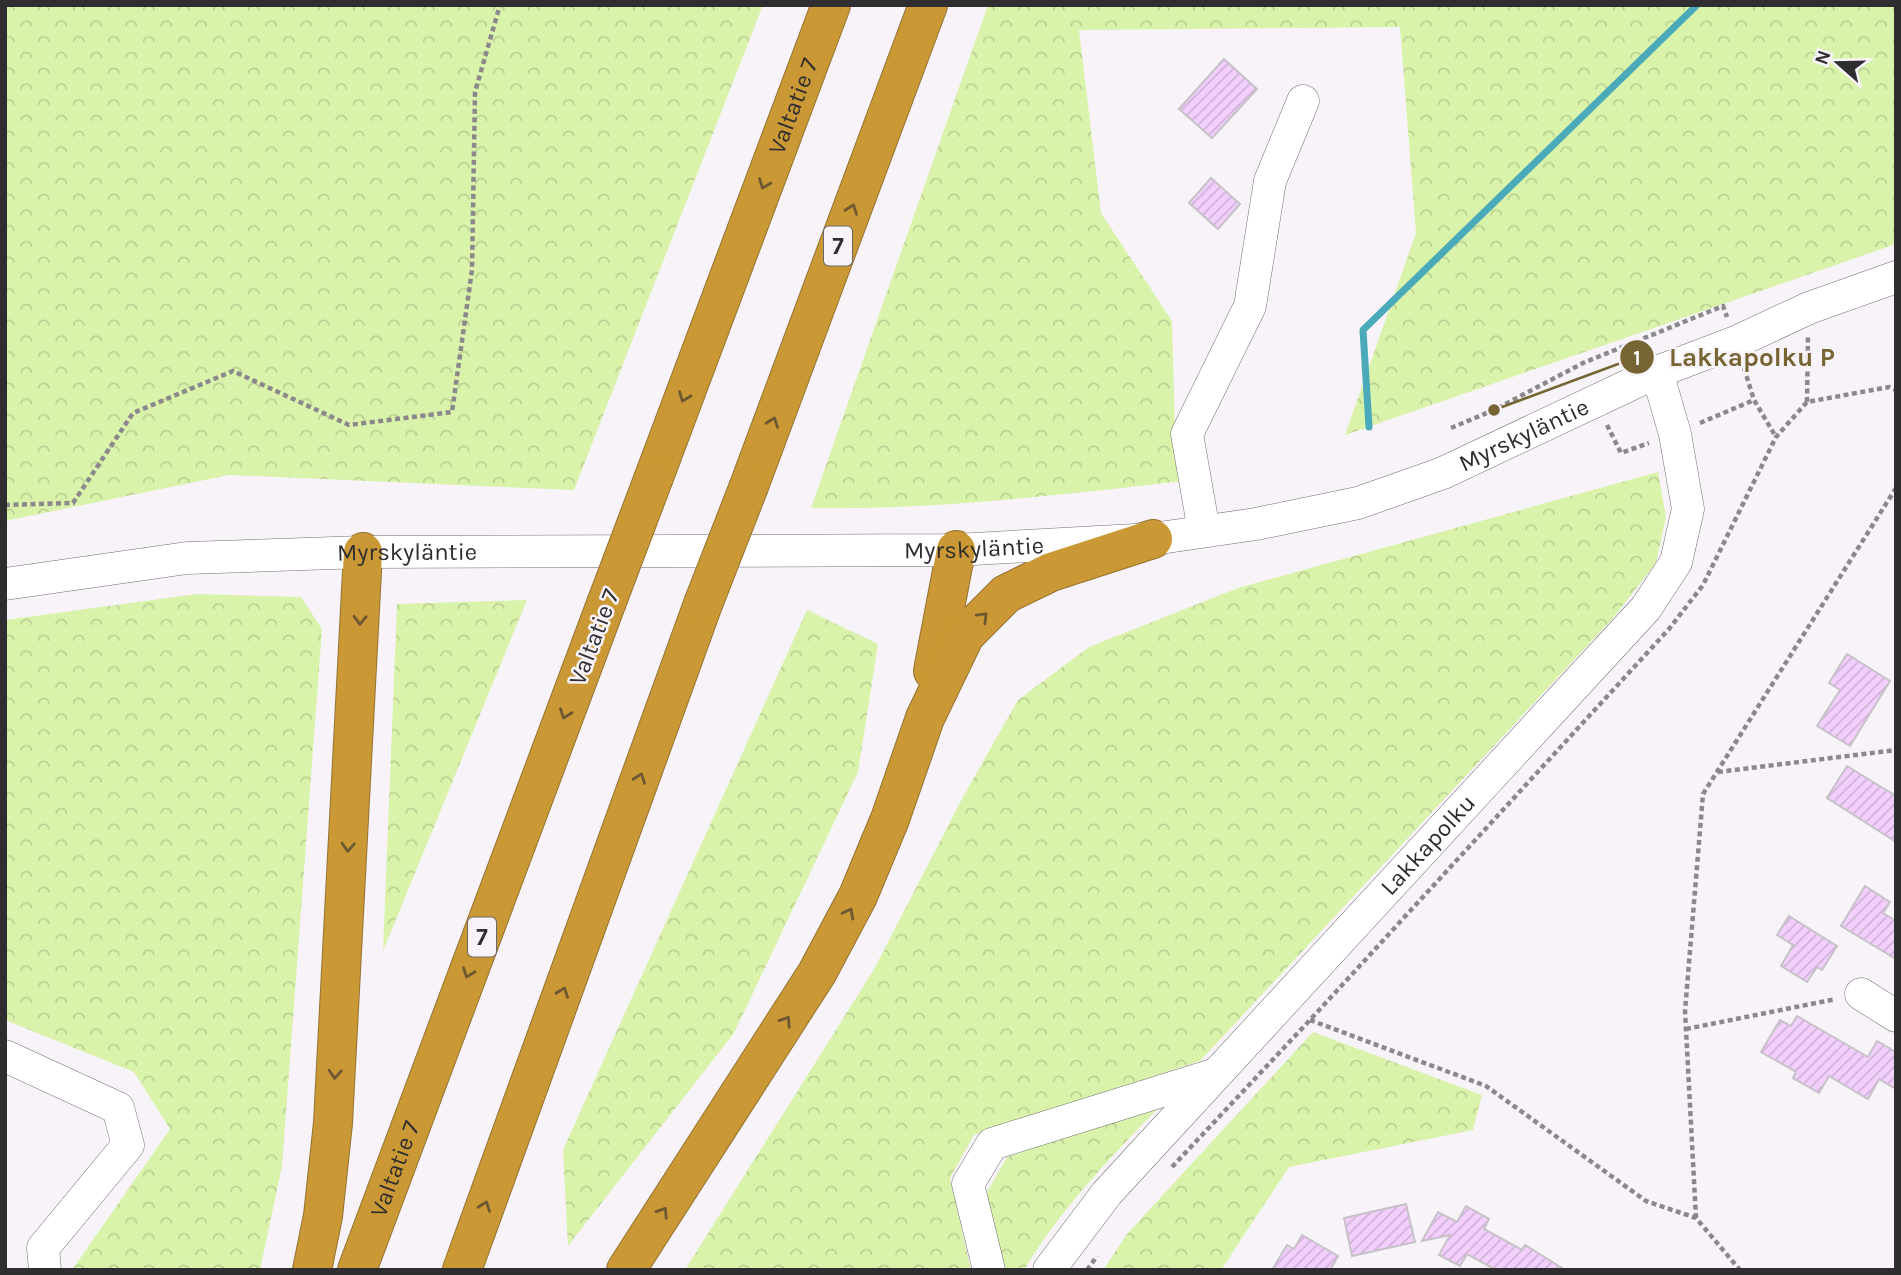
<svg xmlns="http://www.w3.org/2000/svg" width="1901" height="1275" font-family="Karla,sans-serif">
  <defs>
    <pattern id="forest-crowns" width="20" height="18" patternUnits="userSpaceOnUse" patternTransform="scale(1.75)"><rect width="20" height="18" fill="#d9f3ab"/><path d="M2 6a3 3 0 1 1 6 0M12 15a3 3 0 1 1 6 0" fill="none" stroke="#bbd193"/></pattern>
    <pattern id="building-hatch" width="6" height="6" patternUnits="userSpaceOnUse" patternTransform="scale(1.75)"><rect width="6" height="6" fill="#f2cffc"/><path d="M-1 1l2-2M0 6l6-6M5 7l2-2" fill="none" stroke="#d0b2d8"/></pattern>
  </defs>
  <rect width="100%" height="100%" fill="#f7f3f8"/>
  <path fill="url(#forest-crowns)" d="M5,5H763L574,490L229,475L5,521Z
    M988,5H1896V244L1345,435L1416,233L1400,27L1079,30L1101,213L1172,321L1175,430L1183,481C1060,495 935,510 811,508Z
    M1658,472L1666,517L1656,563L1614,617L1200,1061L974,1135L950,1178L971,1270H685L873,971L964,795L1018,700L1089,647L1238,588Z
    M197,594L301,597L322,629L282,1166L260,1270H72L170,1129L134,1072L5,1020V620Z
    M527,600L383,951L397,604Z
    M807,610L878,644L858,772L734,1033L568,1246L563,1150Z
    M1313,1032L1482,1095L1473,1130L1289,1167L1221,1270H1103L1127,1234Z
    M1163,1103C1112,1156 1062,1207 1024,1270H1002L987,1192L1007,1157Z"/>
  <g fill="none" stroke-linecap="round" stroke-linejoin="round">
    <path stroke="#4aaab9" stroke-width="7" d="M1369,427L1363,330L1697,5"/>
  </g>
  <path fill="url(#building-hatch)" stroke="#c6c2c7" stroke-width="2" d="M1224,59L1257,89L1212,138L1179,109Z
    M1211,178L1240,204L1218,229L1189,203Z
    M1847,654L1890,681L1850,746L1817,726L1840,690L1829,683Z
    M1847,766L1896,796V842L1827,798Z
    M1865,886L1890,902L1883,913L1896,921V959L1841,926Z
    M1789,916L1837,946L1822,970L1817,967L1807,982L1781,966L1793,945L1777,935Z
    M1797,1016L1868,1057L1877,1041L1896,1052V1089L1879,1079L1868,1099L1829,1076L1819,1093L1793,1078L1796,1072L1761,1052L1780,1020L1791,1026Z
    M1406,1204L1415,1242L1352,1256L1344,1218Z
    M1466,1206L1489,1219L1484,1229L1522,1250L1525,1245L1565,1270H1496L1467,1254L1460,1266L1439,1255L1450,1235L1422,1241L1438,1212L1457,1222Z
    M1302,1235L1338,1256L1330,1270H1272L1287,1245L1294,1249Z"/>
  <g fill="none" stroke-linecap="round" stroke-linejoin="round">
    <defs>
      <g id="minor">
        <path d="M1204,531L1187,434L1250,306L1270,181L1303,101"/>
        <path id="s1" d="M5,584L187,558L363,552L956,550L1153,539L1256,524L1358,503L1443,473L1657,372L1736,342L1809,308L1896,277"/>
        <path d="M1861,994L1896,1016"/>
        <path d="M5,1056L118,1108L128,1145L43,1248L45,1270"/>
        <path d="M989,1270L968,1184L992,1144L1213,1075"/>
        <path id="s2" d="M1049,1270L1107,1193L1646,608L1676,562L1688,509L1675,434L1657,372"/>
      </g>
      <g id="highway">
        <path id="s3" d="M654,477L831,5"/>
        <path d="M749,486L928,5"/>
        <path d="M933,671L956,550"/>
        <path d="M312,1270L323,1216L333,1123L363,552"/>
        <path id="s4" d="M357,1270L606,604"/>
        <path d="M462,1270L703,604"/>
        <path d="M626,1270L817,973L858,896L890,819L925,718L965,635L1006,594L1051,572L1153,539"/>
      </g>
    </defs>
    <use href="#minor" stroke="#726f73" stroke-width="33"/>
    <use href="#highway" stroke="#947332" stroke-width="40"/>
    <path stroke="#8b888b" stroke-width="4.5" stroke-dasharray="5 3.5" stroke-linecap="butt" d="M1744,368L1754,400L1776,437
      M1807,402L1808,336
      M1700,423L1754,400
      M1607,425L1621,453L1649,443
      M1451,428L1494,410L1583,363L1723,306L1727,317
      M5,505L73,503L133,413L233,371L349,425L452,412L472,270L475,92L500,5
      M1718,772L1896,750
      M1310,1020L1486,1086L1646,1201L1696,1218L1740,1270
      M1686,1029L1836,999
      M1172,1167L1310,1020L1669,629L1703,585L1776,437L1807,402L1889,387L1896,390
      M1696,1218L1685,1011L1703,794L1896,488
      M1087,1270L1097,1256"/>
    <use href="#minor" stroke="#fff" stroke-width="32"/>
    <use href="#highway" stroke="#ca9834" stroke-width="38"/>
    <defs>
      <path id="highway-bridge" d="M606,604L654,477
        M703,604L749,486"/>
    </defs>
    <use href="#highway-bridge" stroke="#947332" stroke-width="40" stroke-linecap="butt"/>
    <use href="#highway-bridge" stroke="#ca9834" stroke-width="38"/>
  </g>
  <defs><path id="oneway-chevron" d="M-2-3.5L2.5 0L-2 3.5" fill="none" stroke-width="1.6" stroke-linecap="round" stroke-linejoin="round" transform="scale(1.75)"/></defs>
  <g stroke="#6d5831">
    <use href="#oneway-chevron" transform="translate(764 184) rotate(111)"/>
    <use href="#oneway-chevron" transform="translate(852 209) rotate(-70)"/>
    <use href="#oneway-chevron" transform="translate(684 397) rotate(111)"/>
    <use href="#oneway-chevron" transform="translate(773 422) rotate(-70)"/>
    <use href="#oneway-chevron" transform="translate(983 617) rotate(-45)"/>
    <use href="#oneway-chevron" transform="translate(360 620) rotate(92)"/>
    <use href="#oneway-chevron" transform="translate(565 714) rotate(110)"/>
    <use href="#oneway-chevron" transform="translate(640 778) rotate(-70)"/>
    <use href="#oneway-chevron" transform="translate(348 847) rotate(93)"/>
    <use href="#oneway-chevron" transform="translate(849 913) rotate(-62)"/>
    <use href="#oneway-chevron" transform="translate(468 973) rotate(110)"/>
    <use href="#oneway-chevron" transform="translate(563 992) rotate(-70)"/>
    <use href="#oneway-chevron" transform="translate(786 1021) rotate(-57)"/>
    <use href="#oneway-chevron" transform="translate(335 1074) rotate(93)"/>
    <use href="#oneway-chevron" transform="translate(485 1206) rotate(-70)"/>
    <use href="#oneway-chevron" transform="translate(663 1212) rotate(-57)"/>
  </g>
  <g text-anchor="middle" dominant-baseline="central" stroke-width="5" stroke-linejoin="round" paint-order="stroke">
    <g fill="#f7f3f8" stroke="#6b686b" stroke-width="2">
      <rect x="824" y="226.5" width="28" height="39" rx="5"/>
      <rect x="468" y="917.5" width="28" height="39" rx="5"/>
    </g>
    <g font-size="23" font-weight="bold" fill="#2f2d2f">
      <text x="838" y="246">7</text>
      <text x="482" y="937">7</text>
    </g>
    <g font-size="24" fill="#2f2d2f" stroke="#f7f3f8">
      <text stroke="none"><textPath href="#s3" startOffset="396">Valtatie 7</textPath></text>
      <text stroke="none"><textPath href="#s1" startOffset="1538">Myrskyläntie</textPath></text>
      <text stroke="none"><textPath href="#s1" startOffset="971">Myrskyläntie</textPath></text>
      <text stroke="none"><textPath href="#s1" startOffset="404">Myrskyläntie</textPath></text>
      <text transform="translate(594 637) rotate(-69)">Valtatie 7</text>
      <text stroke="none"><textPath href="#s2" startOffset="570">Lakkapolku</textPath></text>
      <text stroke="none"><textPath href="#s4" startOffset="108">Valtatie 7</textPath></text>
    </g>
  </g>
  <path fill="none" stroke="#766432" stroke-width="2.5" d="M1494 410L1637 357"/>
  <g fill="#766432" stroke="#f7f3f8" stroke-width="2.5">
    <circle cx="1494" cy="410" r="7"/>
    <circle cx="1637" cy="357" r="18"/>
  </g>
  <g font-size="21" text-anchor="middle" font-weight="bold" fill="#fff">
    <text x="1637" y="365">1</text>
  </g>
  <g font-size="26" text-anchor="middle" font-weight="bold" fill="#766432" stroke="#f7f3f8" stroke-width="5" stroke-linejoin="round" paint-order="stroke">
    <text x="1752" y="366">Lakkapolku P</text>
  </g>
  <rect width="1901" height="1275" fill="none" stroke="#2f2d2f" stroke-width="14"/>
  <g transform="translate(1838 63) rotate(290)" stroke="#f7f3f8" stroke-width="5" paint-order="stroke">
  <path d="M0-5L12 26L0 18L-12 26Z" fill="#2f2d2f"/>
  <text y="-10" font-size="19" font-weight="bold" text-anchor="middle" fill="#2f2d2f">N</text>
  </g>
</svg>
